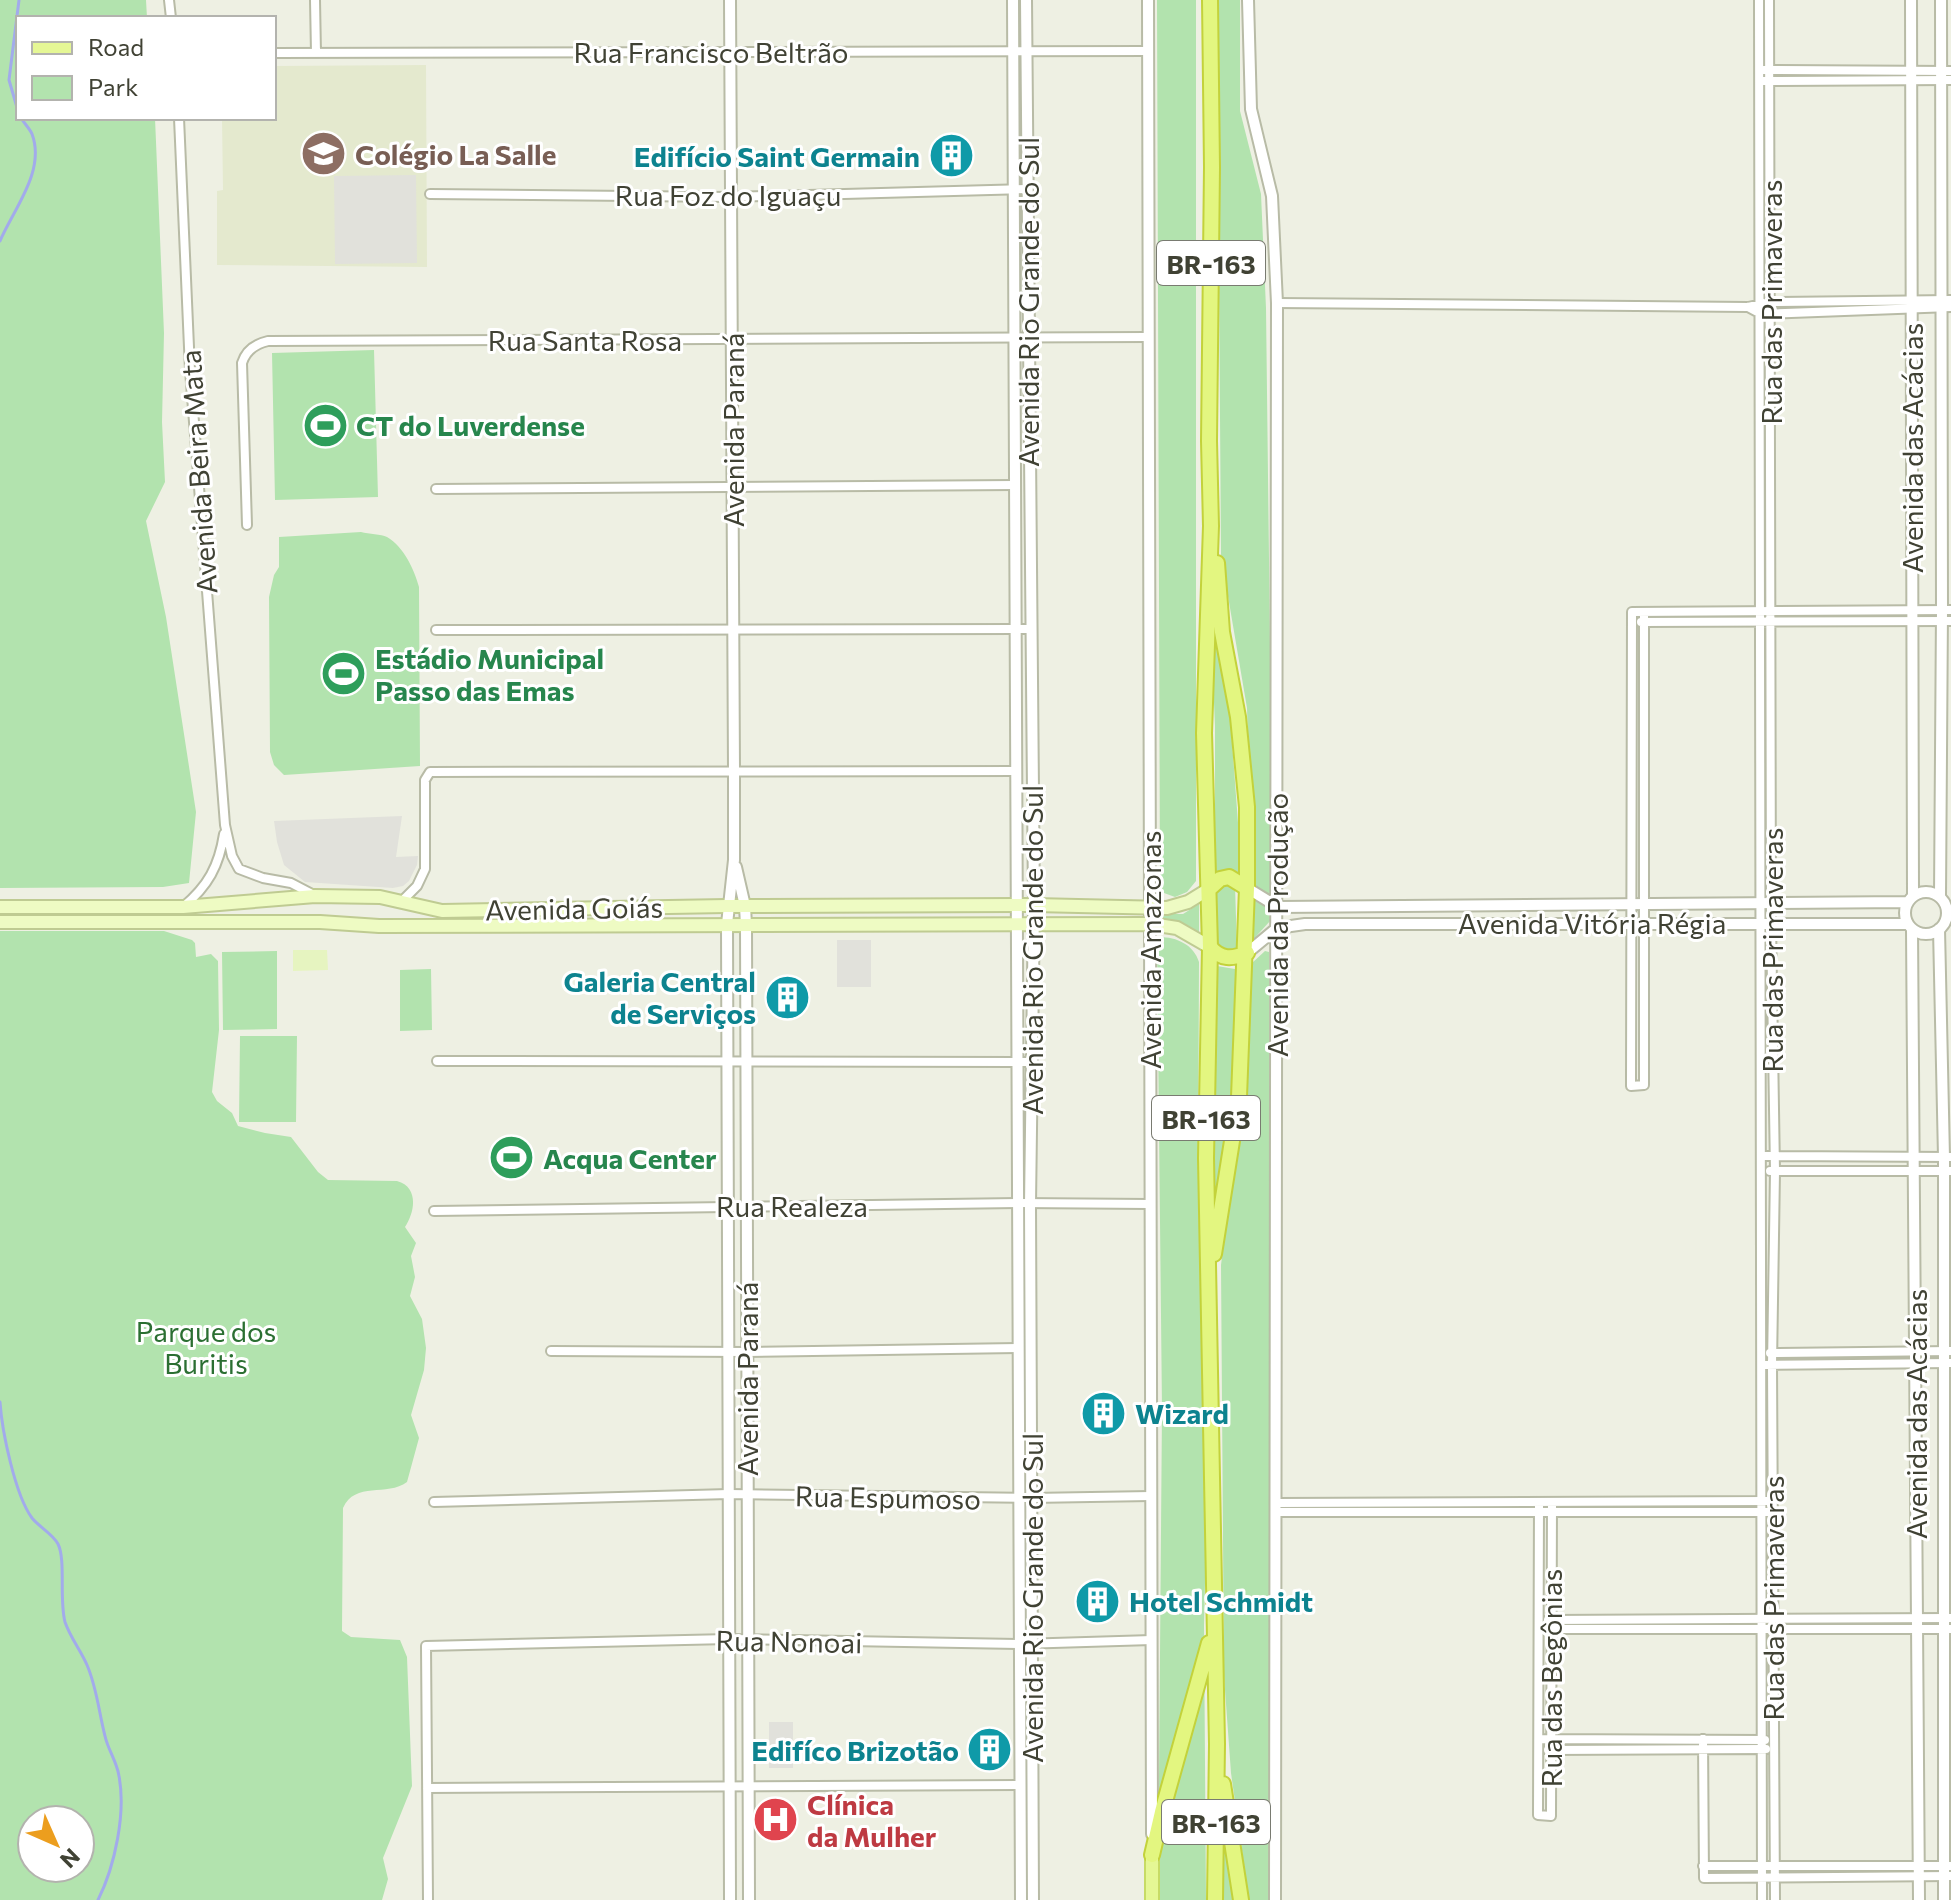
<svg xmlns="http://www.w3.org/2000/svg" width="1951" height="1900" font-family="Commissioner,sans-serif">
  <rect width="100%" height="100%" fill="#eef0e3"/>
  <path fill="#e4e9ce" d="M426,65L427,267L217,265V191L223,190L222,118H274V66Z"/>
  <path fill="#b2e3ae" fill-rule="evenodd" d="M0,0H146L147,18H18V118H155L164,333L162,422L165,482L146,521L166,617L196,812L189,883L163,887L0,888Z
    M1157,0H1196V881L1187,892L1175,897L1164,893L1160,885Z
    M1217,0H1240V111L1261,194L1266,308L1273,894C1263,895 1258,892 1252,884L1247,708L1221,555Z
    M374,350L378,497L275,500L272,353Z
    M361,532C369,534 381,534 387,537C404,547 414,569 419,587L420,766L284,775L274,765L270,752L269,597L274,575L279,567V537Z
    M1210,610L1227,674L1242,877L1215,878V726Z
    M1221,884L1235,885L1237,950L1233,953L1215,947L1212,891Z
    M1252,894C1262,902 1270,907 1270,921L1251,942Z
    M1199,904V933L1180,924L1157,922V914H1183Z
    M0,931H164L192,940L195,943L196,957L211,954L218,961L219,1030L212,1092L217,1101L232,1113L238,1126L265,1133L291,1137L318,1172L328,1180L397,1181C419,1187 415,1212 405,1227L416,1243L411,1256L415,1277L410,1296L422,1319L426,1348L424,1370L411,1415L419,1438L407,1482C387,1497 355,1481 343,1508L342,1631L351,1637L400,1640L407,1657L412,1786L383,1858L388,1879L382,1900H0ZM32,1820H80V1868H32Z
    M1159,937C1177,937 1194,945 1199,962L1198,1190L1207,1499L1204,1625L1206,1900H1158L1162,1409L1157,939Z
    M277,951V1029L223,1030L222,952Z
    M1265,951L1269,952L1270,1900H1249L1231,1773L1224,1676L1221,1265L1247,1058L1252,963Z
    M1217,966L1235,969C1241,1056 1228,1140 1215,1225L1212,1207Z
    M431,969L432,1030L400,1031V970Z
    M240,1036H297L296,1122H239Z
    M1215,1770L1234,1900H1220Z"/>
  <path fill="#e6f4c0" d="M293,950H327L328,970L293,971Z"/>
  <path fill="#e1e1db" d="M416,175L417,263L335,264L334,176Z
    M402,816L396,857L418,856L417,865L409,881L403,886L393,888L305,882L284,865L277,842L274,821Z
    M837,940H871V987H837Z
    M769,1722H793V1768H769Z"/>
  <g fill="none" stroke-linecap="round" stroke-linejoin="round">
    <path stroke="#a2abeb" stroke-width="3" d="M18,111L9,80L19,0
      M0,241C13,210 46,171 32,134C30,129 24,123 21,118
      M0,1402C2,1431 15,1495 32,1518C39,1527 53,1534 58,1544C66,1560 59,1600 65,1622C70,1637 81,1651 87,1665C97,1688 99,1713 105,1736C108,1750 117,1762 119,1776C126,1813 115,1866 98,1900"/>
    <defs>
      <path id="minor" d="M169,0L171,18
        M315,0L316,53
        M1759,0L1762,1900
        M1769,0L1771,922L1775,1171L1772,1365L1775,1900
        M274,53L1148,51
        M1764,70L1951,71
        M1764,81L1951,80
        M179,118L190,370L225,825L232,856L239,869L263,878L291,883L314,895
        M430,194L730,197L1027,189
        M1277,303L1748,307L1771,302L1951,300
        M1748,307L1761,314L1951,307
        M436,489L1015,485
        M247,525L242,363C246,350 255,344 268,341L1148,337
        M1644,612V1085L1631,1086L1632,612L1951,610
        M1641,622L1951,621
        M436,630L1031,629
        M402,901L417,886L425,869V780L430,772L1017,771
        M183,907C208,886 219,866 224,834
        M437,1061L1031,1062
        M1761,1156L1951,1157
        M1770,1171H1951
        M434,1211L1019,1203L1150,1204
        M551,1351L747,1352L1019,1348
        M1770,1353L1951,1351
        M1766,1365L1951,1363
        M434,1502L729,1494L1031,1498L1151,1496
        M1539,1502L1538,1815L1551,1816L1552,1502
        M1276,1503L1767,1501
        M1276,1512H1768
        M1548,1620L1951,1618
        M1539,1629H1951
        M1539,1739L1765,1740
        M1703,1739L1704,1878L1951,1876
        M1548,1750L1766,1749
        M427,1788L1021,1785
        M1703,1866H1951
        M428,1900L426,1646L729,1639L1020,1644L1152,1640"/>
      <path id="tertiary" d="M730,0L734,771V860L727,924L730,1900
        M1013,0L1021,1900
        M1026,0L1034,905L1030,1204L1033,1900
        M1148,0L1152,1834
        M1248,0L1251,109L1272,196L1277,303L1275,1900
        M1911,0L1913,896
        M736,867L745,906L746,925L749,1900
        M1247,888L1278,907L1907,902
        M1905 913a21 21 0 1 1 42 0a21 21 0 1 1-42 0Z
        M1940,896L1942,610L1941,0
        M1912,929L1919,1900
        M1939,929L1944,1157V1900
        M1247,953L1277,928L1305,924H1908"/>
      <path id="secondary" d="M0,907H183L315,896L380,897L442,911L727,906L1034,905L1167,908L1188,902L1209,889
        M0,922H320L379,926L1151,924L1177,928L1210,947"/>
      <path id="primary" d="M1152,1900V1855"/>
      <path id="trunk" d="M1210,0L1212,167L1209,441L1211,526L1204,733L1210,947L1206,1158L1217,1744L1215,1900
        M1209,889L1220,879L1229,877L1247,888
        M1210,947C1221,960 1232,959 1247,953
        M1214,1254L1239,1097L1247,888V807L1238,717L1222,632L1217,563
        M1223,1784L1241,1900
        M1152,1855L1162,1812L1209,1643"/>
    </defs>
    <use href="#minor" stroke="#b8bba6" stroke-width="12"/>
    <use href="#tertiary" stroke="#b8bba6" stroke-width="14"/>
    <use href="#secondary" stroke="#bfcb92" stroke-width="16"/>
    <use href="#primary" stroke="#c7db66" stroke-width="16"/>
    <use href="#trunk" stroke="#c3d23b" stroke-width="18"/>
    <use href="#minor" stroke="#fff" stroke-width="8"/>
    <use href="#tertiary" stroke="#fff" stroke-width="10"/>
    <use href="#secondary" stroke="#eefbc3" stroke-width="12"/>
    <use href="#primary" stroke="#e5f795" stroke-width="12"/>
    <use href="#trunk" stroke="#e3f680" stroke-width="14"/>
  </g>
  <defs>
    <symbol id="school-disc" viewBox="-11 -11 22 22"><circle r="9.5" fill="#8d6e63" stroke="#fff"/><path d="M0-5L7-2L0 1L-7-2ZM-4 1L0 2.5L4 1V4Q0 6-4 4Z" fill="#fff"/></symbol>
    <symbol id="building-disc" viewBox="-11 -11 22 22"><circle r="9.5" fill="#0f9aa8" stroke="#fff"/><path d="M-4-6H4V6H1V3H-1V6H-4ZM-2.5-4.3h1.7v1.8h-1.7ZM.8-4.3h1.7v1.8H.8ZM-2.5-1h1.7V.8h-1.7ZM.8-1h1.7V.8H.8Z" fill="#fff"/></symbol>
    <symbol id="stadium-disc" viewBox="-11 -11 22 22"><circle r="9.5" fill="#2e9e5b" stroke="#fff"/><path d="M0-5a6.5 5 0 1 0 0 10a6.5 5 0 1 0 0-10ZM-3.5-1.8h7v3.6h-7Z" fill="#fff"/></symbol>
    <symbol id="hospital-disc" viewBox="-11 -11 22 22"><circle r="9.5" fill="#e0444e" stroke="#fff"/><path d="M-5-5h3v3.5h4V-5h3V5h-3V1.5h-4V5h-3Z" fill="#fff"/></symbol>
  </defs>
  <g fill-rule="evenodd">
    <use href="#school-disc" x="298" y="128" width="51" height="51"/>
    <use href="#building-disc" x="926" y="130" width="51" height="51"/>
    <use href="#stadium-disc" x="300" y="400" width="51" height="51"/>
    <use href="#stadium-disc" x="318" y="648" width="51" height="51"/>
    <use href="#building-disc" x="762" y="972" width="51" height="51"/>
    <use href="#stadium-disc" x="486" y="1132" width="51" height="51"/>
    <use href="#building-disc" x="1078" y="1388" width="51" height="51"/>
    <use href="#building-disc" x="1072" y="1576" width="51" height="51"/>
    <use href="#building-disc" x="964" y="1724" width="51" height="51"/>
    <use href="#hospital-disc" x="750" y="1794" width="51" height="51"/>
  </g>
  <g text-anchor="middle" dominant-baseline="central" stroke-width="6" stroke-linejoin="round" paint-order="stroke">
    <g fill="#fff" stroke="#797b71" stroke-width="2">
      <rect x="1157" y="241" width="108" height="44" rx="6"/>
      <rect x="1152" y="1096" width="108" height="44" rx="6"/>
      <rect x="1162" y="1800" width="108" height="44" rx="6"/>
    </g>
    <g font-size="26" font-weight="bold" fill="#404234">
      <text x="1211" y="263">BR-163</text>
      <text x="1206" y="1118">BR-163</text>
      <text x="1216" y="1822">BR-163</text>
    </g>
    <g font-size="28" fill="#404234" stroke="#fff">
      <text x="711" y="52">Rua Francisco Beltrão</text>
      <text x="728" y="195">Rua Foz do Iguaçu</text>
      <text transform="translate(1028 302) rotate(-90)">Avenida Rio Grande do Sul</text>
      <text transform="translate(1771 302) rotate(-90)">Rua das Primaveras</text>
      <text x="585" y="340">Rua Santa Rosa</text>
      <text transform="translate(733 430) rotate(-90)">Avenida Paraná</text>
      <text transform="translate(1912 448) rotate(-90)">Avenida das Acácias</text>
      <text transform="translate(198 472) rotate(-94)">Avenida Beira Mata</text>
      <text transform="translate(574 908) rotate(-1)">Avenida Goiás</text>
      <text x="1592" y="923">Avenida Vitória Régia</text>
      <text transform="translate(1277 925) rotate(-90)">Avenida da Produção</text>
      <text transform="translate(1032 950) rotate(-90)">Avenida Rio Grande do Sul</text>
      <text transform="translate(1150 950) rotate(-90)">Avenida Amazonas</text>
      <text transform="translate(1772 950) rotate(-90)">Rua das Primaveras</text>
      <text x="792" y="1206">Rua Realeza</text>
      <text transform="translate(747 1379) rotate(-90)">Avenida Paraná</text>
      <text transform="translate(1916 1414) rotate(-90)">Avenida das Acácias</text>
      <text transform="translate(888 1497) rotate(1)">Rua Espumoso</text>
      <text transform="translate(1032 1598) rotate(-90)">Avenida Rio Grande do Sul</text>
      <text transform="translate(1773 1598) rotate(-90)">Rua das Primaveras</text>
      <text transform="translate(789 1641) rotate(1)">Rua Nonoai</text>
      <text transform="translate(1551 1678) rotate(-90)">Rua das Begônias</text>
    </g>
    <g font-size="28" font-weight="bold" fill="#785e54" stroke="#fff" text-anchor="start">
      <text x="355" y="154">Colégio La Salle</text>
    </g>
    <g font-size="28" font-weight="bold" fill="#0d838f" stroke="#fff" text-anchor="end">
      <text x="920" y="156">Edifício Saint Germain</text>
      <text x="756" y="981">Galeria Central<tspan x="756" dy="32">de Serviços</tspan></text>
      <text x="1135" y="1413" text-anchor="start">Wizard</text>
      <text x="1129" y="1601" text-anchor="start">Hotel Schmidt</text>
      <text x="959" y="1750">Edifíco Brizotão</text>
    </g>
    <g font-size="28" font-weight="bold" fill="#27864d" stroke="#fff" text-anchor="start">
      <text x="356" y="425">CT do Luverdense</text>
      <text x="375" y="658">Estádio Municipal<tspan x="375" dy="32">Passo das Emas</tspan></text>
      <text x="543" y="1158">Acqua Center</text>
    </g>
    <g font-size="28" fill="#2b6f32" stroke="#fff">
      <text x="206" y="1331">Parque dos<tspan x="206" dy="32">Buritis</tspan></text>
    </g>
    <g font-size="28" font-weight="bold" fill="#be3a42" stroke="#fff" text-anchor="start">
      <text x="807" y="1804">Clínica<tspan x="807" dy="32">da Mulher</tspan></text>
    </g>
  </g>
  <rect x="16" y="16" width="260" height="104" fill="#ffffff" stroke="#b3b3ae" stroke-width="2"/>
  <rect x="32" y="42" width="40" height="12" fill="#e5f795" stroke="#b3b3ae" stroke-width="2"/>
  <text x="88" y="56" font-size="24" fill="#404234">Road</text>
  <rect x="32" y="76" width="40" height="24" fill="#b2e3ae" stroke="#b3b3ae" stroke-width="2"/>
  <text x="88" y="96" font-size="24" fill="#404234">Park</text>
  <g transform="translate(56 1844) rotate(135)"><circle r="38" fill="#ffffff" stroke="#b3b3ae" stroke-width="2"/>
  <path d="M0-6L14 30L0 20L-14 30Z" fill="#ec9e1e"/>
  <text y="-12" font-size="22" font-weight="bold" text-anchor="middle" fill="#404234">N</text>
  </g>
</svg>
